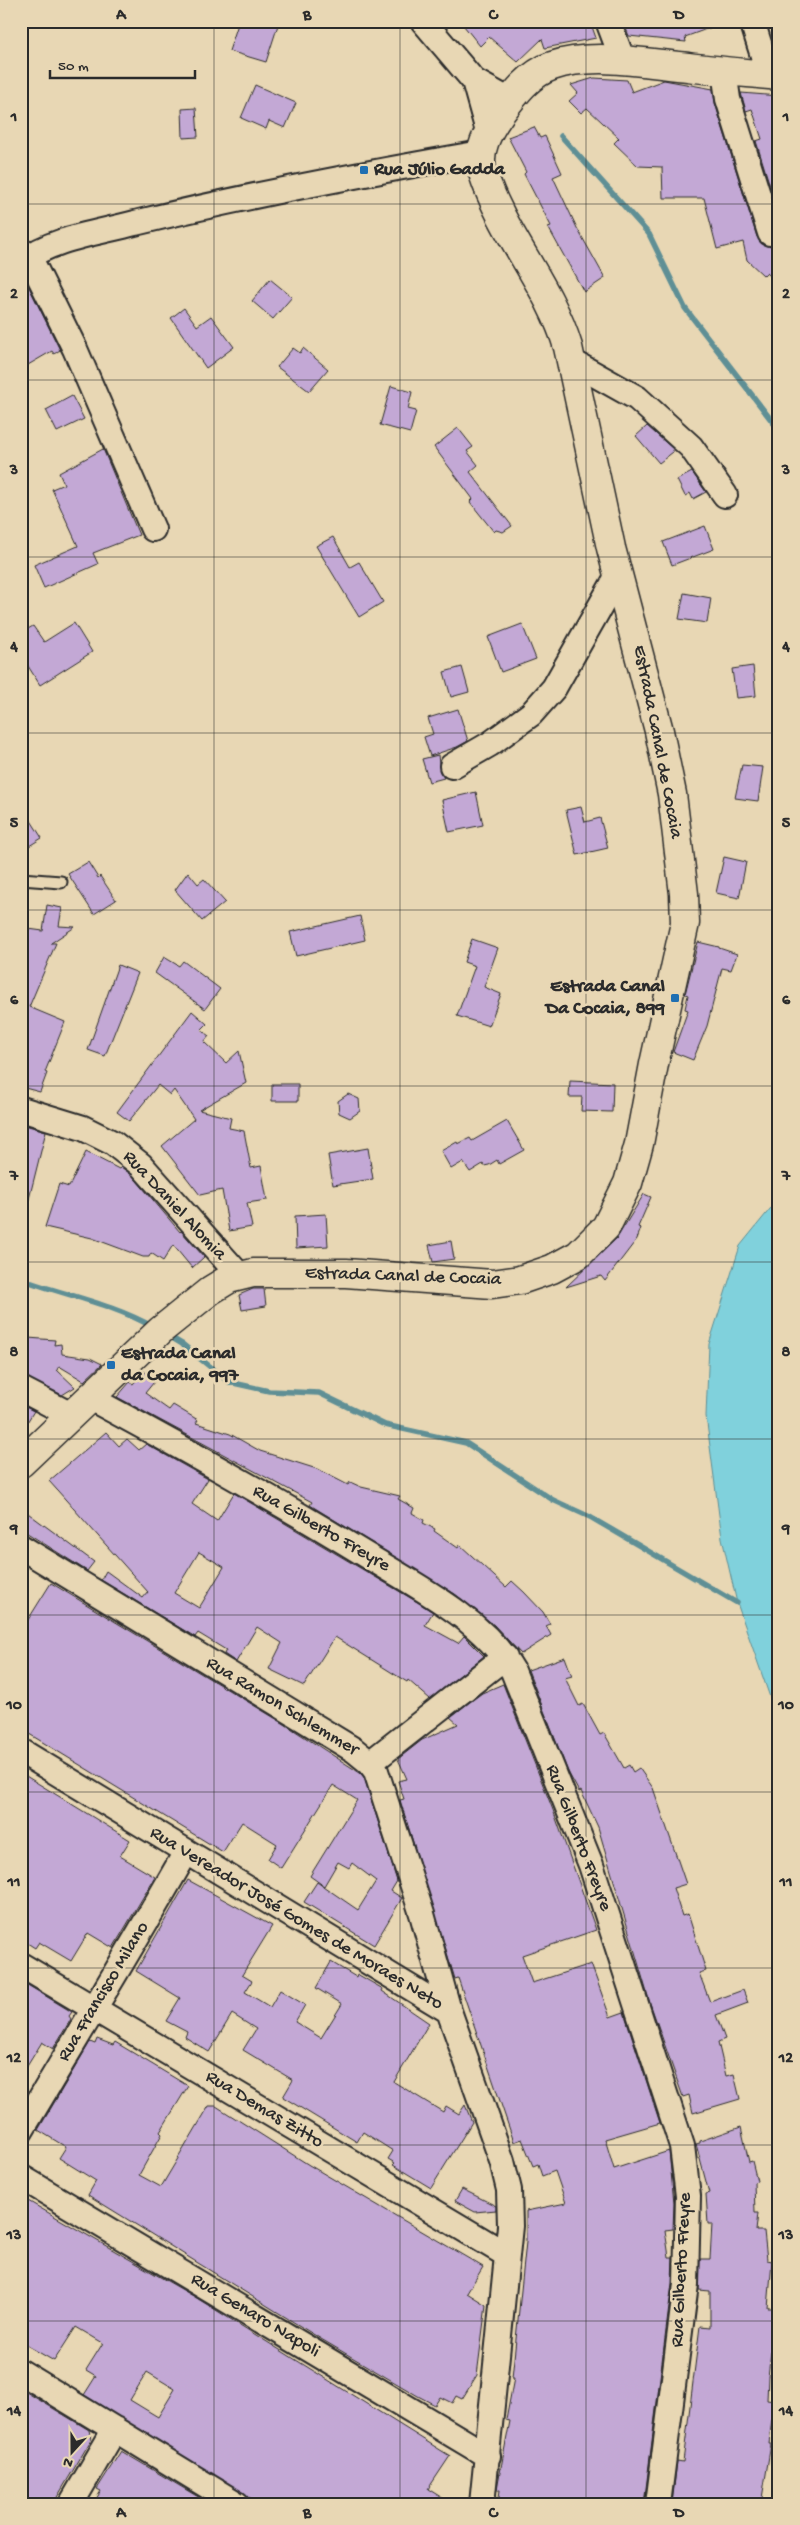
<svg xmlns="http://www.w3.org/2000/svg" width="800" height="2525" font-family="'Gochi Hand',sans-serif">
  <rect width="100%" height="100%" fill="#e8d7b4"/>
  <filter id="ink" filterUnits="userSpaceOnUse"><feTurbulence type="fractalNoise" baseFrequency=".02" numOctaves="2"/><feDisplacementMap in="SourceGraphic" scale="10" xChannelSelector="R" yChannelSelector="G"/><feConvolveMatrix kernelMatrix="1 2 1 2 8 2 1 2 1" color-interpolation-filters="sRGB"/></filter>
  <g filter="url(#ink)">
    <path fill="#80d1dc" stroke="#5e8f95" d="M779,1198V1723L737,1603L722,1538L706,1416L709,1344L740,1246Z"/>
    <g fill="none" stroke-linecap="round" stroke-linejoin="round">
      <path stroke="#5e8f95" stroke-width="5.5" d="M561,136L649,234L685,308L779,430
        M21,1279C64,1295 113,1304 153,1327
        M167,1335L182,1344L229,1382L269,1391L319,1393L385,1425L466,1443L553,1500L590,1517L737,1603"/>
    </g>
    <path fill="#c3a8d5" stroke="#2b2b2b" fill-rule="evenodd" d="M239,21H267L278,25L266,62L229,51Z
      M460,21H590L596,38L545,48L542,39L518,62L489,37L480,46Z
      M623,21H722L723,23L685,37L686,42L629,36Z
      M594,78L627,80L632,92L664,80L713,89L715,103L757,237L767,246L779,243V284L767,273L764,276L747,260L743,242L717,249L704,198H663L662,167L638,166L614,143L619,138L587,108L581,113L569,101L578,93L571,85Z
      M255,85L296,103L285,128L269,121L266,129L241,118Z
      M741,93L779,96V101L773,102L779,118V215L756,141L762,139L752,109L746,111Z
      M196,108L198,137L183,138L182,109Z
      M534,127L540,138L545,136L562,173L553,177L577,228L605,278L584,292L548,227L551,226L524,174L526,172L508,137Z
      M25,279L60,350L54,354L52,351L21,369V281Z
      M270,279L292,297L273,319L252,301Z
      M184,308L197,326L211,316L234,347L206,368L171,318Z
      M293,348L300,353L303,348L328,369L309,391L277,367Z
      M391,386L412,392L408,409L416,411L410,433L380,425Z
      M72,396L84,419L57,432L46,410Z
      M647,426L673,449V452L659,463L636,436Z
      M458,428L473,447L467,451L478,465L470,472L512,526L503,532L496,530L494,532L470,502L473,499L434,447Z
      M103,449L139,535L93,553L98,564L44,588L34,565L78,546L52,489L64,484L59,473Z
      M692,472L706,492L693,499L690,493L685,496L677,480Z
      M705,526L714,549L672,565L663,542Z
      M333,537L350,567L359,562L383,602L359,617L316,546Z
      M684,593L711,598L707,623L679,619Z
      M74,623L92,652L40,685L21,655V633L33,626L44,642Z
      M522,624L536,659L501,672L488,637Z
      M753,666L756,696L736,698L732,669Z
      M462,667L469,692L451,697L444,672Z
      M458,709L468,741L457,747L430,756L424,737L433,734L428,718Z
      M438,755L440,772L444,778L429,782L422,759Z
      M742,765L763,767L758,801L735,798Z
      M476,792L483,825L449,832L442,800Z
      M21,805L42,838L21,851Z
      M581,807L585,822L600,818L608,848L577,855L566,810Z
      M724,857L746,862L739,898L716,893Z
      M88,862L98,878L100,876L116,900L94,914L68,874Z
      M188,872L198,884L204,879L225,902L202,921L175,890Z
      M47,905L62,908L59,926L75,927L51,943H56L29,1007L65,1022L45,1072L47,1073L40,1092L21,1087V928L43,931Z
      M360,916L365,940L296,956L290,932Z
      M472,939L498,948L484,987L501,994L489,1026L457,1016L475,966L464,962Z
      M698,942L719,947V948L737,954L731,970L722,968L707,1026L693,1060L673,1052L688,1010L685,1009L688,995L685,994Z
      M164,957L179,966L183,961L220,989L205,1009L155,973Z
      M118,965L138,973L105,1056L88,1050Z
      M192,1011L207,1024L201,1030L209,1036L204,1042L226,1063L239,1051L246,1083L199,1110L231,1118L229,1128L244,1131L251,1168L261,1166L267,1200L247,1203L252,1227L229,1231L222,1190L200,1195L162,1146L194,1119L174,1090L170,1095L158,1085L129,1121L117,1112Z
      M570,1081L613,1083L612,1112L581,1111L582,1097H569Z
      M272,1084H298V1101H272Z
      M348,1094L359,1099L360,1111L350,1118L339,1113L338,1101Z
      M507,1121L524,1150L499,1164L497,1160L489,1165L484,1166L483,1164L470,1172L463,1162L451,1169L441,1151L457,1142L458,1144L470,1138L472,1141Z
      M21,1124L46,1131L27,1207L21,1206Z
      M368,1148L373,1179L333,1185L328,1155Z
      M86,1152L119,1169L121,1167L132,1175L180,1232L181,1231L204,1257L192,1268L173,1245L163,1261L151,1253L149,1257H143L92,1238L45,1227L59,1184L69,1187Z
      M644,1194L651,1197L638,1227L641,1228L637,1239L605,1281L601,1276L566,1287L617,1238Z
      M326,1214L328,1246L296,1248L295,1216Z
      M451,1241L454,1259L433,1262L429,1245Z
      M253,1289H264L266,1306L242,1310L239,1295Z
      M21,1334L28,1338L55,1340L54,1345L61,1344L62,1354L90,1358L102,1364L84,1381L59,1366L57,1370L75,1387L62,1395L21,1375Z
      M144,1371L154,1382L145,1393L169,1410L173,1405L198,1420L196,1423L230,1434L260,1451L317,1469L348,1485L350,1482L361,1487L400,1496L398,1499L414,1508L412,1513L424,1520L423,1523L435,1529L434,1531L458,1548L460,1545L506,1587L512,1581L524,1592L543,1612L550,1624L546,1626L551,1635L521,1654L494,1625L455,1594L310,1505L312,1502L117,1397L130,1382L133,1384Z
      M21,1405L34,1411L21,1432Z
      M106,1432L119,1446L127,1439L139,1450L146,1444L208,1479L192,1504L217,1521L234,1493L419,1603L433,1612L425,1625L458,1643L464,1636L484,1656L430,1699L408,1680L407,1682L335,1637L304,1686L269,1669L282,1643L257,1627L236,1662L224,1654L226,1650L198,1633L195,1637L101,1580L106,1571L143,1598L148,1592L49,1481ZM199,1552L224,1567L199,1608L174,1593Z
      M21,1508L94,1562L87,1571L21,1529Z
      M51,1583L283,1723L360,1773L364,1777L397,1881L391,1891L402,1898L374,1945L304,1902L317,1882L358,1910L376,1881L352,1863L349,1868L338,1862L324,1886L310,1876L357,1800L333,1785L281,1868L268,1859L277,1844L242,1822L223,1852L21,1729V1631Z
      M565,1657L572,1676L565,1678L579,1706L583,1704L600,1735L604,1733L624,1768L629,1765L633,1772L639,1768L653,1788L686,1884L673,1888L682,1916L688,1914L706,1971L699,1973L710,2002L743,1990L748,2003L716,2015L725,2039L718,2042L726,2076L734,2074L740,2099L693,2113L689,2095L683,2097L650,2003L598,1827L581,1791L579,1792L568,1772L528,1670Z
      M503,1684L553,1810L596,1930L522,1955L532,1983L591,1964L610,2017L624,2012L660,2123L605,2139L614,2169L669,2151L674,2203L673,2229L665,2230L669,2257H673L672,2283L644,2504H498L500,2490H497L498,2483L510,2421L506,2420L514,2378H512L526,2242V2211L566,2203L555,2171L542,2176L538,2164L533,2166L522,2139L514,2142L458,1978L455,1979L400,1800L404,1799L398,1781L407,1779L398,1759L422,1740L458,1724L450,1717L482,1693Z
      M21,1773L130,1840L120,1856L155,1877L113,1948L88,1933L71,1961L39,1942L35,1948L21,1939Z
      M188,1880L272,1926L242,1975L252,1981L245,1992L270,2007L280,1990L305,2005L295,2022L321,2038L342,2004L316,1988L331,1962L356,1977L357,1974L383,1989L382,1991L429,2023L394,2082L443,2112L446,2106L459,2114L465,2105L472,2122L431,2188L393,2165L395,2163L388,2159L393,2151L363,2132L357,2142L283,2097L293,2080L243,2050L256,2029L232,2014L209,2052L185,2037L187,2032L166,2021L180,1998L136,1971Z
      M21,1981L72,2012L69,2016L71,2019L53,2049L42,2042L21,2076Z
      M97,2039L113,2045L115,2042L188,2086L160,2132L162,2134L139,2175L161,2187L209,2106H216L309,2165L483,2267L467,2293L486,2305L477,2375L462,2399L456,2396L452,2403L440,2397L435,2405L418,2396L321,2339L88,2195L96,2181L59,2158L66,2147L38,2130L90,2042L95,2044Z
      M741,2127L749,2162L752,2161L757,2181L754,2182L755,2213H758L756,2231H764L767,2260L772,2261L768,2308H773V2334L768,2377L767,2400L774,2401L769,2443H771L770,2450L761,2504H672L677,2461L683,2462L700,2326L710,2327V2291L699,2290L700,2259H710L712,2224H708L706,2194L709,2193L696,2144L700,2143V2141Z
      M462,2189L496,2206V2210L475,2212L455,2201Z
      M21,2197L195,2297L450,2456L428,2489L452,2504H260L84,2395L96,2376L86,2370L103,2343L76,2327L54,2361L21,2342ZM147,2372L175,2389L158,2417L130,2400Z
      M21,2389L89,2430L91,2440L53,2504H21Z
      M121,2451L200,2498L197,2504H93L101,2491L97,2489Z"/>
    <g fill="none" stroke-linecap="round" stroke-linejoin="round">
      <defs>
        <path id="service" d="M21,879L61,882"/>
        <path id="minor" d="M423,21L474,81L510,101
          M608,21L623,61
          M752,21L769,75
          M724,71L728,99L770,233
          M474,81L488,131
          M29,256L75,349L153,529
          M21,262C53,238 98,233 135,223C249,195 366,173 481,153
          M571,361L637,398L691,447L725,495
          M452,766L490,744L531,714L554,688L618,575
          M21,1109L83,1128L113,1143L141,1165L240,1276
          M21,1389L71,1415
          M90,1398C183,1448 276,1500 366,1555C415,1585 484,1620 513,1671L591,1865L682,2146L688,2196L686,2284L658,2504
          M21,1547L354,1750L370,1763L376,1771L422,1914L449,2011L502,2161L509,2190L510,2226L482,2504
          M21,1751L449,2011
          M370,1763L505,1657
          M21,1965L507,2255
          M21,2131C76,2038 133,1946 186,1852
          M21,2177L488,2456
          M21,2372L237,2504
          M71,2504L115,2429"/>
        <path id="secondary" d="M21,1463L161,1330L211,1290L229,1279L253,1273H346L492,1284L520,1280L552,1269L578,1255L606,1227L628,1183L639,1144L654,1064L685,923L684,894L672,794L659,731L611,548L568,347C550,286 503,235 483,173C476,152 488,131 500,114C514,95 529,74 552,66C592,52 647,63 688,67C718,71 749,73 779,76"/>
      </defs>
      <use href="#service" stroke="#2b2b2b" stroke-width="15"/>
      <use href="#minor" stroke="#2b2b2b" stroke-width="28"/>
      <use href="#secondary" stroke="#2b2b2b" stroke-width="31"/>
      <use href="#service" stroke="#e8d7b4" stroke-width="11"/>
      <use href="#minor" stroke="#e8d7b4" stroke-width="24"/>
      <use href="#secondary" stroke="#e8d7b4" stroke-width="28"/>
    </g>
  </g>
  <path fill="none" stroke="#2b2b2b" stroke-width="1" stroke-opacity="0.55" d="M214,21V2504M400,21V2504M586,21V2504M21,204H779M21,380H779M21,557H779M21,733H779M21,910H779M21,1086H779M21,1262H779M21,1439H779M21,1615H779M21,1792H779M21,1968H779M21,2145H779M21,2321H779"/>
  <g fill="#1f6fb2" stroke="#e8d7b4" stroke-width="2">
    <rect x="359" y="165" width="10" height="10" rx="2.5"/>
    <rect x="670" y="993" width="10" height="10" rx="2.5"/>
    <rect x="106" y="1360" width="10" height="10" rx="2.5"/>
  </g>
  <g text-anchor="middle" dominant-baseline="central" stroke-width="5" stroke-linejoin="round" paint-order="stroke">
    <g font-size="19" font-weight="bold" fill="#2b2b2b" stroke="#e8d7b4" text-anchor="start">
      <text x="374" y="170">Rua Júlio Gadda</text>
      <text x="665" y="987" text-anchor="end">Estrada Canal<tspan x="665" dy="22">Da Cocaia, 899</tspan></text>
      <text x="121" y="1354">Estrada Canal<tspan x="121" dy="22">da Cocaia, 997</tspan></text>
    </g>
    <g font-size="19" fill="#2b2b2b" stroke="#e8d7b4">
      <text transform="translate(657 742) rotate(79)">Estrada Canal de Cocaia</text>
      <text transform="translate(174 1206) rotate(47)">Rua Daniel Alomia</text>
      <text transform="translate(403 1277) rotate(2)">Estrada Canal de Cocaia</text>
      <text transform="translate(321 1529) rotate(30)">Rua Gilberto Freyre</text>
      <text transform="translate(282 1707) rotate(31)">Rua Ramon Schlemmer</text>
      <text transform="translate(578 1838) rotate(69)">Rua Gilberto Freyre</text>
      <text transform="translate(296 1919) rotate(31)">Rua Vereador José Gomes de Moraes Neto</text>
      <text transform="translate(104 1992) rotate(-59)">Rua Francisco Milano</text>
      <text transform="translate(264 2110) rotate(31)">Rua Demas Zitto</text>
      <text transform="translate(682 2270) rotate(-87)">Rua Gilberto Freyre</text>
      <text transform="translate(255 2316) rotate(31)">Rua Genaro Napoli</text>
    </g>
  </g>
  <rect width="800" height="2525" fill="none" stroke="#e8d7b4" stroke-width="55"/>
  <g transform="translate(72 2452) rotate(201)" stroke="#e8d7b4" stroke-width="4" paint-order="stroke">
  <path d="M0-4L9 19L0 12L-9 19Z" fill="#2b2b2b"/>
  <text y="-8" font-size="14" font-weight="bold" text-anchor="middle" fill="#2b2b2b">N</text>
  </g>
  <path d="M50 70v8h145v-8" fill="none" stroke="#2b2b2b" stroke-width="2.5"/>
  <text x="58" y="70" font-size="15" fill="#2b2b2b" stroke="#e8d7b4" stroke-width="4" paint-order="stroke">50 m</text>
  <rect x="28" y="28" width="744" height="2470" fill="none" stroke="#2b2b2b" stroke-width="2"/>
  <g font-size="16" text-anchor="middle" font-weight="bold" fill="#2b2b2b">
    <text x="121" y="19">A</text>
    <text x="307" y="19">B</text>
    <text x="493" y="19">C</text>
    <text x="679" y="19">D</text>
    <text x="14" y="121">1</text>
    <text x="786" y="121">1</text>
    <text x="14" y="298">2</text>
    <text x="786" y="298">2</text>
    <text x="14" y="474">3</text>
    <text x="786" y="474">3</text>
    <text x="14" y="651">4</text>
    <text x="786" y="651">4</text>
    <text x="14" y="827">5</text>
    <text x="786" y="827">5</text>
    <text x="14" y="1004">6</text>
    <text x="786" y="1004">6</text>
    <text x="14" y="1180">7</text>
    <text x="786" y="1180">7</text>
    <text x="14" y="1356">8</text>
    <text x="786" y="1356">8</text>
    <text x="14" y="1533">9</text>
    <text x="786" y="1533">9</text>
    <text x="14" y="1709">10</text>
    <text x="786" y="1709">10</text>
    <text x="14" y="1886">11</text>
    <text x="786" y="1886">11</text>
    <text x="14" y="2062">12</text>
    <text x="786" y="2062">12</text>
    <text x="14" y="2239">13</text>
    <text x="786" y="2239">13</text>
    <text x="14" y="2415">14</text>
    <text x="786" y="2415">14</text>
    <text x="121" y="2517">A</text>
    <text x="307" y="2517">B</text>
    <text x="493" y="2517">C</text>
    <text x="679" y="2517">D</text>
  </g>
</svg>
